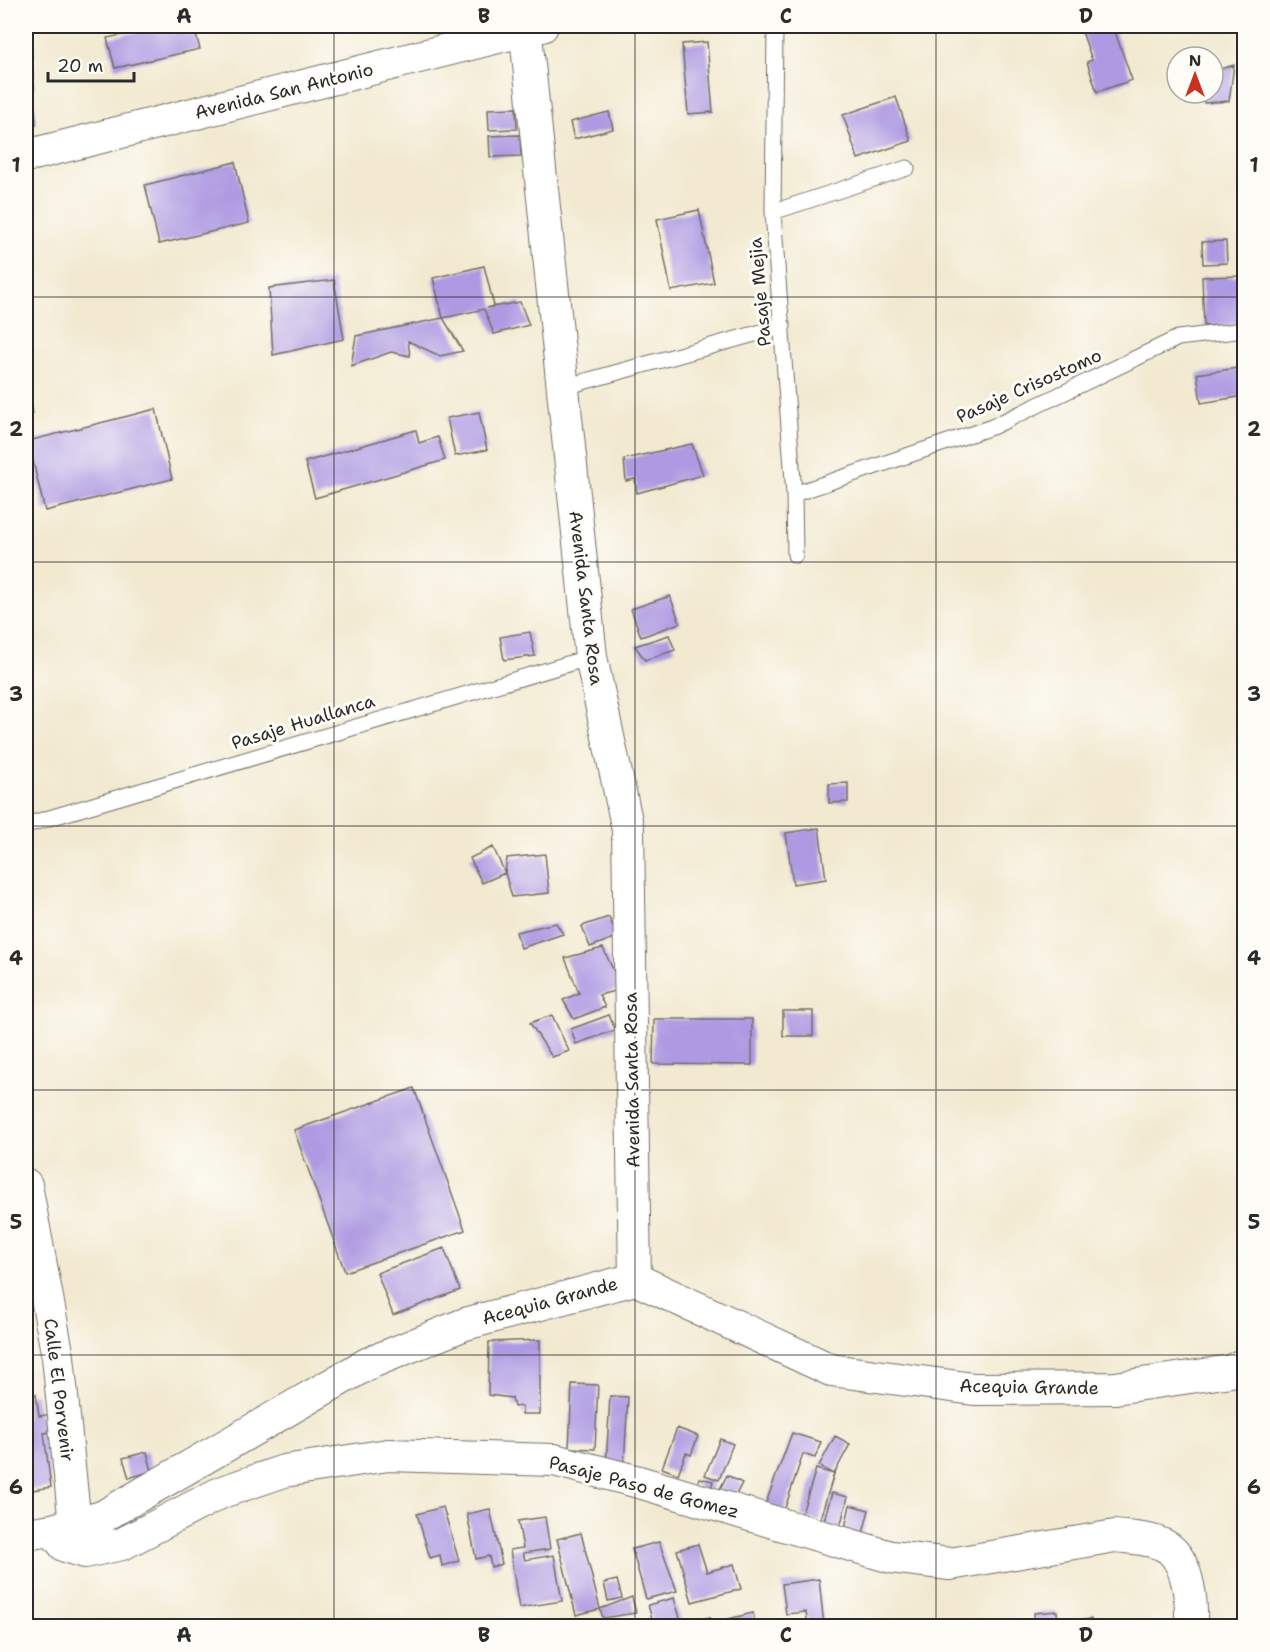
<svg xmlns="http://www.w3.org/2000/svg" width="1270" height="1652" font-family="'Shantell Sans',sans-serif">
  <rect width="100%" height="100%" fill="#fdfcf7"/>
  <filter id="ink" filterUnits="userSpaceOnUse"><feTurbulence type="fractalNoise" baseFrequency=".0167" numOctaves="2"/><feDisplacementMap in="SourceGraphic" scale="12" xChannelSelector="R" yChannelSelector="G"/><feConvolveMatrix kernelMatrix="1 2 1 2 8 2 1 2 1" color-interpolation-filters="sRGB"/></filter>
  <filter id="wash" filterUnits="userSpaceOnUse"><feTurbulence type="fractalNoise" baseFrequency=".008" numOctaves="4" result="noise"/><feDisplacementMap in="SourceGraphic" scale="24" xChannelSelector="R" yChannelSelector="G"/><feGaussianBlur stdDeviation="1.35" result="paint"/><feColorMatrix in="noise" values="0 0 0 0 0 0 0 0 0 0 0 0 0 0 0 0 0 1.4 0 .05"/><feComposite in="paint" operator="in"/></filter>
  <g filter="url(#wash)">
    <rect width="100%" height="100%" fill="#f2e9d0"/>
    <g id="blocks">
      <path fill="#ad9ae2" d="M26,26H30L36,125H26Z
        M141,26H203L205,33L196,35L200,49L115,68L107,38L142,31Z
        M1080,26H1113L1132,80L1097,92L1087,62L1092,60Z
        M707,42L713,112L688,114L682,44Z
        M1234,65L1229,101L1204,103L1203,93H1213V71Z
        M896,97L911,141L858,159L843,115Z
        M516,108L517,129L489,130L488,109Z
        M609,112L613,129L574,139L570,122Z
        M520,135L521,156L490,157L489,136Z
        M235,162L249,223L159,244L145,185Z
        M699,210L714,283L671,291L657,219Z
        M1226,241L1227,263L1203,264L1202,242Z
        M484,266L494,306L487,308L520,302L529,325L494,334L484,309L443,318L463,351L440,356L408,341L410,356L391,352L351,366L356,336L443,318L433,278Z
        M1244,276V324L1204,326L1202,277Z
        M334,280L344,339L273,355L269,288Z
        M1244,367V396L1201,403L1197,374Z
        M28,382L33,414H26V383Z
        M156,409L172,479L45,511L28,441Z
        M479,412L487,450L455,456L447,418Z
        M416,430L419,443L438,437L445,460L315,498L305,462Z
        M692,444L703,475L637,493L635,479L626,481L624,459Z
        M670,596L680,623L641,637L631,609Z
        M530,632L535,656L504,660L500,637Z
        M669,635L675,650L645,660L635,646Z
        M848,783V802L829,803V784Z
        M819,828L826,879L793,884L786,833Z
        M493,847L505,873L482,883L470,858Z
        M545,854L549,893L512,897L505,873L507,858Z
        M609,917L617,937L590,947L582,926Z
        M556,923L563,934L521,948L516,932Z
        M603,948L622,989L599,995L605,1007L574,1019L563,1000L579,993L565,958Z
        M783,1011H813V1036H783Z
        M552,1015L569,1051L552,1057L530,1023Z
        M609,1015L615,1030L576,1044L571,1029Z
        M654,1019H752V1065L653,1064Z
        M414,1088L465,1230L345,1272L294,1130Z
        M444,1248L460,1290L393,1315L377,1273Z
        M540,1340V1414H522V1406L514,1407L512,1398L488,1395L489,1342Z
        M572,1384L598,1385L595,1449L569,1448Z
        M36,1394L39,1416L61,1413L63,1430L44,1433L51,1487L26,1491V1395Z
        M610,1396L628,1397L624,1466H606Z
        M677,1428L698,1436L691,1455L686,1453L678,1474L662,1468Z
        M792,1433L821,1442L815,1458L803,1454L780,1523L761,1516Z
        M835,1436L850,1444L834,1474L819,1466Z
        M720,1439L733,1444L719,1480L705,1475Z
        M147,1452L152,1471L129,1478L123,1458Z
        M816,1469L834,1474L819,1522L801,1516Z
        M727,1475L742,1483L730,1506L715,1499Z
        M699,1478L713,1481L708,1499L695,1496Z
        M832,1493L848,1497L839,1531L822,1527Z
        M850,1505L869,1510L862,1537L844,1532Z
        M443,1507L459,1561L442,1566L440,1555L430,1558L417,1514Z
        M490,1509L502,1564L491,1567L489,1556L476,1559L467,1514Z
        M545,1517L550,1549L523,1553L525,1560L554,1555L562,1601L519,1608L510,1550L523,1548L518,1521Z
        M581,1533L600,1609L632,1597L636,1613L603,1618L600,1609L576,1615L557,1539Z
        M659,1542L677,1591L646,1599L632,1549Z
        M698,1544L707,1572L734,1564L741,1589L692,1602L677,1550Z
        M819,1579L824,1626H808L806,1612L786,1614L782,1584Z
        M617,1580L622,1598L608,1601L604,1583Z
        M674,1598L682,1624L710,1617L712,1626H654L648,1605Z
        M1057,1611L1058,1626H1035L1034,1613Z
        M753,1613L756,1626H726L724,1620Z
        M1091,1619L1092,1626H1069L1068,1622Z
        M1027,1621L1028,1626H1013L1012,1622Z"/>
    </g>
  </g>
  <g filter="url(#ink)">
    <use href="#blocks" fill-opacity="0" stroke="#716e65" stroke-width="1.5"/>
    <g fill="none" stroke-linecap="round" stroke-linejoin="round">
      <defs>
        <path id="lane" d="M775,26L773,212L794,494L795,555
          M773,212L907,168
          M561,388L783,326
          M794,494L992,427L1178,338L1244,330
          M26,825L591,657"/>
        <path id="street" d="M525,26L591,657L628,830L635,1279
          M26,156L542,26
          M26,1185L58,1357L75,1525
          M52,1530L65,1546L85,1552L122,1544L222,1492L284,1471L388,1455L554,1460L639,1482L891,1557L950,1564L1115,1536C1131,1538 1158,1538 1171,1550C1189,1567 1192,1603 1191,1626
          M26,1534L52,1530L102,1517L367,1364L465,1324L635,1279L831,1370L974,1389L1115,1388L1231,1371L1244,1364"/>
      </defs>
      <use href="#lane" stroke="#716e65" stroke-width="17"/>
      <use href="#street" stroke="#716e65" stroke-width="34"/>
      <use href="#lane" stroke="#fff" stroke-width="15"/>
      <use href="#street" stroke="#fff" stroke-width="32"/>
    </g>
  </g>
  <path fill="none" stroke="#2b2b2b" stroke-width="1.5" stroke-opacity="0.55" d="M334,26V1626M635,26V1626M936,26V1626M26,297H1244M26,562H1244M26,826H1244M26,1090H1244M26,1355H1244"/>
  <g text-anchor="middle" dominant-baseline="central" stroke-width="6" stroke-linejoin="round" paint-order="stroke">
    <g font-size="18" fill="#2b2b2b" stroke="#fdfcf7">
      <text transform="translate(284 91) rotate(-14)">Avenida San Antonio</text>
      <text transform="translate(760 292) rotate(-95)">Pasaje Mejia</text>
      <text transform="translate(1029 386) rotate(-24)">Pasaje Crisostomo</text>
      <text transform="translate(586 598) rotate(83)">Avenida Santa Rosa</text>
      <text transform="translate(303 722) rotate(-17)">Pasaje Huallanca</text>
      <text transform="translate(632 1080) rotate(-91)">Avenida Santa Rosa</text>
      <text transform="translate(550 1301) rotate(-15)">Acequia Grande</text>
      <text transform="translate(1029 1387) rotate(1)">Acequia Grande</text>
      <text transform="translate(59 1390) rotate(83)">Calle El Porvenir</text>
      <text transform="translate(644 1487) rotate(15)">Pasaje Paso de Gomez</text>
    </g>
  </g>
  <rect width="1270" height="1652" fill="none" stroke="#fdfcf7" stroke-width="66"/>
  <g transform="translate(1195 75)"><circle r="28" fill="#fdfcf7" stroke="#a9a8a5" stroke-width="1.5"/>
  <path d="M0-4.5L10 22L0 15L-10 22Z" fill="#c8321e"/>
  <text y="-9" font-size="16" font-weight="bold" text-anchor="middle" fill="#2b2b2b">N</text>
  </g>
  <path d="M48 72v9h86v-9" fill="none" stroke="#2b2b2b" stroke-width="3"/>
  <text x="57" y="72" font-size="18" fill="#2b2b2b" stroke="#fdfcf7" stroke-width="4.5" paint-order="stroke">20 m</text>
  <rect x="33" y="33" width="1204" height="1586" fill="none" stroke="#2b2b2b" stroke-width="2"/>
  <g font-size="20" text-anchor="middle" font-weight="bold" fill="#2b2b2b">
    <text x="184" y="23">A</text>
    <text x="484" y="23">B</text>
    <text x="786" y="23">C</text>
    <text x="1086" y="23">D</text>
    <text x="16" y="172">1</text>
    <text x="1254" y="172">1</text>
    <text x="16" y="436">2</text>
    <text x="1254" y="436">2</text>
    <text x="16" y="701">3</text>
    <text x="1254" y="701">3</text>
    <text x="16" y="965">4</text>
    <text x="1254" y="965">4</text>
    <text x="16" y="1229">5</text>
    <text x="1254" y="1229">5</text>
    <text x="16" y="1494">6</text>
    <text x="1254" y="1494">6</text>
    <text x="184" y="1642">A</text>
    <text x="484" y="1642">B</text>
    <text x="786" y="1642">C</text>
    <text x="1086" y="1642">D</text>
  </g>
</svg>
